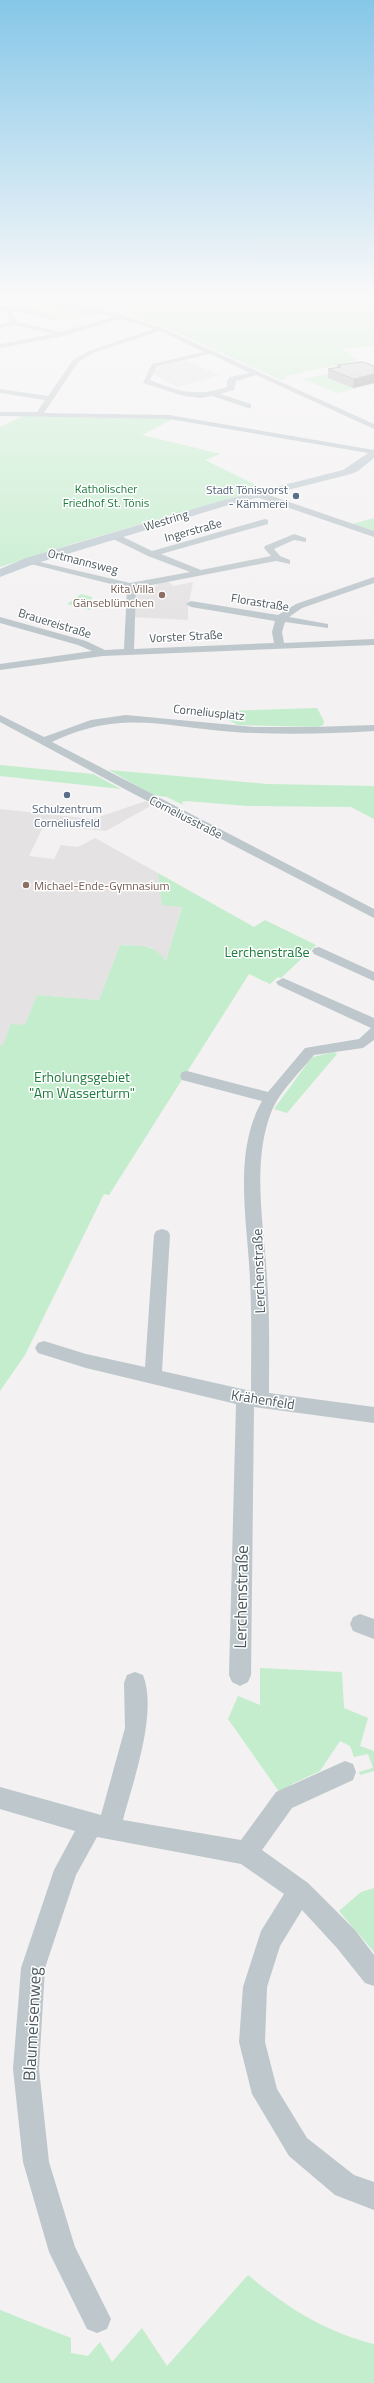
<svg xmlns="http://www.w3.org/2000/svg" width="374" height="2383" font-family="'Titillium Web',sans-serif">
  <rect width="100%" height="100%" fill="#f3f1f1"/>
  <path fill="#e4e2e2" d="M185,360L219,375L178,387L153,374L159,366Z
    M165,579L173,586L193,582L188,608V620L133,617L135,589L157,586L154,582Z
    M146,801L152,805L106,831L53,826L42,829L29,856L54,859L61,845L78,847L95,838L158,873L162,904L182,906L166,961L151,947L120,945L99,1000L37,995L25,1026L3,1046L0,1045V809L93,819Z"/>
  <path fill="#c3edcc" d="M0,298H28L107,315L109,317C87,309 85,321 70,319C47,317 23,311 0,307Z
    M40,298H130L129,302L124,305L91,306L124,314L121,315Z
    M135,298H374V346L343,349L360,362L349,365L345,363L286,376L284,378L287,379L281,380L171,330L131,316Z
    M374,371V384L338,393L302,379L332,373Z
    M23,416L173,419L142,435L221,454L205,460L264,489L75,543L0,567V427Z
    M374,518V531L352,524Z
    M81,594L92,597L90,610L67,604Z
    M317,708L324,721L323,725L318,727L238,725L230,721L228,711Z
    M0,765L93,774L121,789L0,776Z
    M109,770L267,784L374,786V819L351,807L248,806L186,801L182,802L183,805L167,797L153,795Z
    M158,873L254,927L265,920L316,945L281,978L278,977L270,984L249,974L109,1195L104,1194L25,1355L0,1391V1045H3L11,1024L25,1025L37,995L99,1000L120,945C142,947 152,942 166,961L182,907L162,905Z
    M334,1052L337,1054L287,1113L274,1109L309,1061L313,1057Z
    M260,1668L342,1672L344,1708L368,1718L360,1746L374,1751V1771L360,1775L359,1772L373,1768L368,1754L354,1757L350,1746L340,1741L320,1771L292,1784L280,1793L228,1719L238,1696L260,1705Z
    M374,1888V1952L339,1911L361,1892Z
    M248,2275C286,2307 325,2332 374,2344V2383H0V2310L71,2338V2353L88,2356L100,2342L112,2362L142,2328L167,2366Z"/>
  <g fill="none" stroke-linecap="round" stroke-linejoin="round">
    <path fill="#bdc7cc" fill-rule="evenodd" d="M30,298H41L119,314L162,328L374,424V429L256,375L236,381L234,390L220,394L251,404V408H248L212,396L200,398L184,396L143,383L152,364L204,352L160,331L93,353L78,362L44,413L169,415L374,450V454L169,419L0,416V412H37L45,400L0,393V389L48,396L73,360L89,351L153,329L121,319L63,336L0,348V344L53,334L14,325L0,328V324L10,322L5,311L0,310V306L26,309L57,317L55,320L26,313L12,312L17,322L61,332L113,317ZM210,354L250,373L230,377L227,381V387C196,397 180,392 150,380L157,366Z
      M257,491L374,531V537L254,496L253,494Z
      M265,519L268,520V524L161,554L201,570L271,556L264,548L265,546L294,534L306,538V542L294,540L274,549L280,556L290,560V564L276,561L136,588L134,649L274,643L272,632L275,621L191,607L186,604L191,601L278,615L296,604L374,577V583L302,608L289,617L328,624V628L285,622L282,632L284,643L374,639V645L103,656L0,670V664L92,651L78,645L0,623V617L86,641L105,650L124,649L127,588L27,563V559L130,583L190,572L148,556L111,538V534H117L152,551Z
      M0,715L44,737L91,720L126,715L254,727H314L374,725V731C327,734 281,735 234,732C162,727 123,709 52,742L374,909V918L134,794L0,722Z
      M319,947L374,972V981L314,954L312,951L314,948Z
      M283,978L374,1018V1040L363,1048L314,1055C300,1072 281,1090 272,1110C251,1162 264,1224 267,1278C270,1316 269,1355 269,1393L374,1407V1423L254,1407L251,1675L248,1682L240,1686L232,1682L229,1675L236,1404L86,1368L38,1353L35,1348L38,1343L44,1341L86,1354L145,1367L154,1235L156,1231L162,1229L168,1231L170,1235L162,1371L251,1391C251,1354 252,1318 250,1281C248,1223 232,1154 262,1101L182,1080L180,1076L182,1072L187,1071L268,1092L305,1048L359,1039L371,1028L278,985L276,982Z
      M360,1614L374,1619V1639L353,1631L350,1624L353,1617Z
      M135,1672L143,1675C158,1713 133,1781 123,1820L241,1840L276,1792L345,1761L353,1764L356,1772L353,1780L292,1808L262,1850L308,1883L355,1930L374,1955V1986L365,1983L337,1948L302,1910L280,1946L267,1987L265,2042L277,2089L307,2138L354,2175L374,2182V2210L335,2195L289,2156L252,2094L239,2042L243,1987L261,1931L284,1894L241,1864L97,1837L76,1875L45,1968L39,2069L49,2162L75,2247L111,2319L107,2329L97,2333L87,2329L49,2252L23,2162L13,2069L21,1968L54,1870L75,1831L0,1809V1787L101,1815L125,1728L124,1683L127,1675Z"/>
    <path fill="#becad1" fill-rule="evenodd" d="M374,449V458L358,471L351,474L232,504L34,564L0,577V569L26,558L224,500L343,470Z"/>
  </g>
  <path fill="#afb2b5" d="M337,365L374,366V383L353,388L328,378V369L337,367Z"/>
  <path fill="#8e9193" d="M374,374V383L353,388L354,379Z"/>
  <path fill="#cbcfd2" stroke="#8e9193" d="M363,362L374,366V374L354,379L328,369L341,367L337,365Z"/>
  <linearGradient id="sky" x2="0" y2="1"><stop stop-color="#86c7e8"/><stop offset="0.47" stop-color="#faf9f9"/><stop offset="1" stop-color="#faf9f9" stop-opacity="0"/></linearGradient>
  <rect width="374" height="631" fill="url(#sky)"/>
  <g fill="#5c6f8a" stroke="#fff" stroke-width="1.5">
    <circle cx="296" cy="496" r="4"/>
    <circle cx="67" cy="795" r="4"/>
  </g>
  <g fill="#8d6e63" stroke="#fff" stroke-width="1.5">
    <circle cx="162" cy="595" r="4"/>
    <circle cx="26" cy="885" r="4"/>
  </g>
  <g text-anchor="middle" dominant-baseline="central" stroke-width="3" stroke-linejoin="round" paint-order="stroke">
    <g font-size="12" fill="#1d7b3d" stroke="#fff">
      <text x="106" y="488">Katholischer<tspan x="106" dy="14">Friedhof St. Tönis</tspan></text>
    </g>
    <g font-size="12" fill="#4e5e75" stroke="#fff" text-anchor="end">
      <text x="288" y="489">Stadt Tönisvorst<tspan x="288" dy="14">- Kämmerei</tspan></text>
      <text x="67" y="808" text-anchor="middle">Schulzentrum<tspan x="67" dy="14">Corneliusfeld</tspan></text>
    </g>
    <g font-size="12" fill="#4a575d" stroke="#fff">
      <text transform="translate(166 520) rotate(-17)">Westring</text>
      <text transform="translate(193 530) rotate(-15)">Ingerstraße</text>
      <text transform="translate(83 561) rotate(14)">Ortmannsweg</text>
      <text transform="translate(260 602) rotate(9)">Florastraße</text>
      <text transform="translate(55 623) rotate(17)">Brauereistraße</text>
      <text transform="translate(186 636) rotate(-3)">Vorster Straße</text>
      <text transform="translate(209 712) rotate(6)">Corneliusplatz</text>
      <text transform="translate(186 817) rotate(27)">Corneliusstraße</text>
    </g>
    <g font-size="12" fill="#785e54" stroke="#fff" text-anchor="end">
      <text x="154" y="588">Kita Villa<tspan x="154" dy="14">Gänseblümchen</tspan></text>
      <text x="34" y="885" text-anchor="start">Michael-Ende-Gymnasium</text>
    </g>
    <g font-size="14" fill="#1d7b3d" stroke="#fff">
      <text x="267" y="951">Lerchenstraße</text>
      <text x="82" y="1076">Erholungsgebiet<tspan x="82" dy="16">"Am Wasserturm"</tspan></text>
    </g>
    <g font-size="14" fill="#4a575d" stroke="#fff">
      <text transform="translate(258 1271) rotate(-92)">Lerchenstraße</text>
      <text transform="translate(263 1399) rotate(9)">Krähenfeld</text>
    </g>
    <g font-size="17" fill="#4a575d" stroke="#fff">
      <text transform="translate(241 1597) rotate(-89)">Lerchenstraße</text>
      <text transform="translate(32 2024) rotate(-87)">Blaumeisenweg</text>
    </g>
  </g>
</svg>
